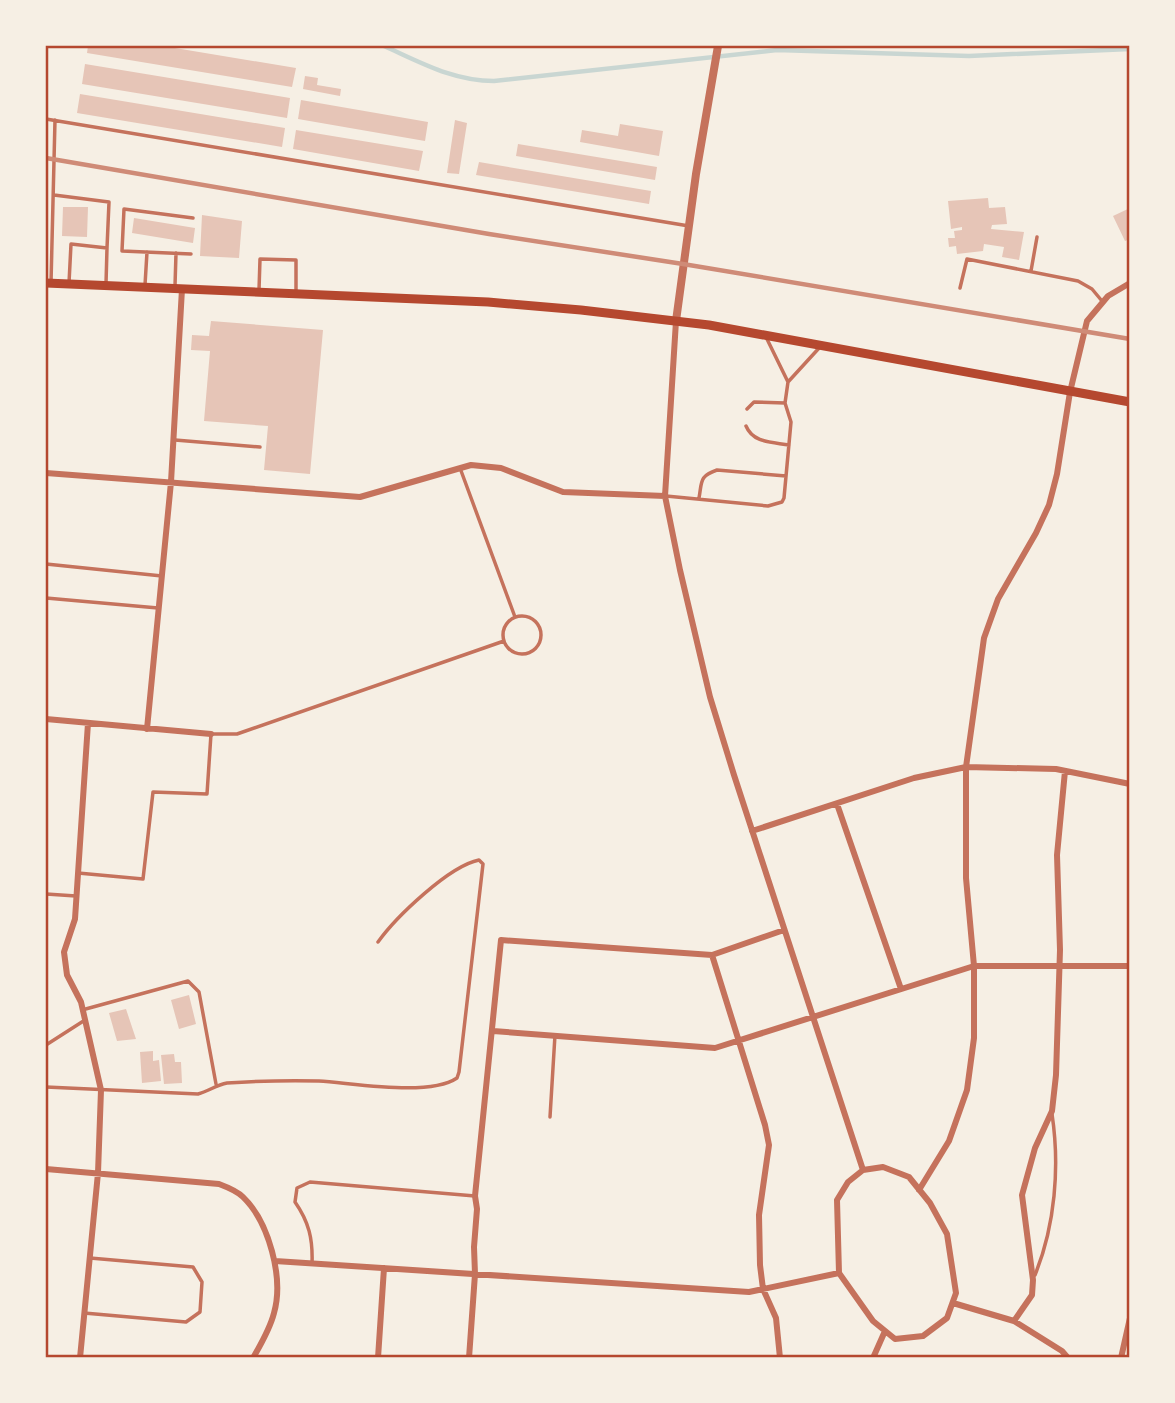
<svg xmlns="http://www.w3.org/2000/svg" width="1175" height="1403" font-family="'DM Sans',sans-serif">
  <rect width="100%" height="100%" fill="#f6efe4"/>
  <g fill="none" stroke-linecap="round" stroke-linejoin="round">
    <path stroke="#c9d6d2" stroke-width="4.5" d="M384,46C420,62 453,81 494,81L777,50L969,56L1130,49"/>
  </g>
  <path fill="#e6c5b7" d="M88,46H163L296,68L292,87L87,53Z
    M85,64L290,98L287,118L82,84Z
    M305,76L318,78L317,85L341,89L340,96L303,89Z
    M80,94L285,128L282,147L77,113Z
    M301,100L428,122L425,141L298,119Z
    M455,120L467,123L459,174L447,173Z
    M620,124L663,131L659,156L580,142L582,130L618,136Z
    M296,130L423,151L419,171L293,149Z
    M518,144L657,167L655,180L516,156Z
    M479,162L651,191L649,204L476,175Z
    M988,198L989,208L1005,207L1007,224L992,225L991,229L1024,232L1019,260L1002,257L1004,247L984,244L983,251L957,254L956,246L949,247L948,238H955L954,231L962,230V227L951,229L948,201Z
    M63,207H88L87,237L62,236Z
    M1130,208V239L1125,241L1113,216Z
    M202,215L242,221L239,258L200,256Z
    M134,218L195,228L193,243L132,233Z
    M211,321L323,330L310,474L264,470L268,426L204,421L210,351L191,350L192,335L209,336Z
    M189,995L196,1024L179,1029L171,1000Z
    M126,1009L136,1039L117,1041L109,1013Z
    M153,1051V1061L159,1060L161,1081L142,1083L140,1052Z
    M174,1054L175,1062H181L182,1083L164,1084L161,1055Z"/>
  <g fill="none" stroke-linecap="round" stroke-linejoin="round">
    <path stroke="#c5725c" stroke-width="3.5" d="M46,119L689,226
      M54,195L109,202L107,248
      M191,254L122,251L124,209L193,218
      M1031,271L1037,237
      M51,283L55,120
      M69,283L71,244L107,248L106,284
      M145,285L147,252
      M175,286L176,253
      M960,288L967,259L1078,281L1092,289L1102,301
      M259,290L260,259L296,260V293
      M766,337L788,382L820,347
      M747,409L754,402L785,403
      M746,426C753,443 772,442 789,445
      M175,440L260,447
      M460,468L515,617
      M666,496L768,506L782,502L784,498L791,422L785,403L788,382
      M699,498C702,482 699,476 717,470L786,476
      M46,564L162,576
      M46,598L158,608
      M503 635a19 19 0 1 1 38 0a19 19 0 1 1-38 0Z
      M78,873L143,879L153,792L207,794L211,734H237L504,641
      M46,894L76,896
      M82,1010L188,981L199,992L216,1084
      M46,1045L85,1020
      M46,1087L198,1094C209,1091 216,1085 227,1083C258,1081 288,1080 319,1081C353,1083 429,1097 457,1078L459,1072L483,864L479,860C449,866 396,917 378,942
      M550,1117L555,1035
      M312,1264C313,1239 309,1222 295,1202L297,1188L310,1182L475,1196
      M1035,1275C1055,1226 1060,1167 1052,1114
      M84,1313L186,1322L200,1312L202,1282L193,1267L90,1258"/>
    <path stroke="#c5725c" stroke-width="6" d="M676,321L665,496L680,570L710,697L734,775L863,1170
      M46,473L360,497L471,465L501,468L563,492L665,496
      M46,719L211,734
      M147,729L171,482L182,289
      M837,804L901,989
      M752,831L914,778L966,767L1056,769L1130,784
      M712,955L765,1125L769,1145L759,1215L760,1265L763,1289L776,1318L780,1358
      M493,1031L715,1048L974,966H1130
      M883,1167L909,1177L930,1203L947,1234L956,1293L947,1318L923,1336L895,1339L873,1321L839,1273L837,1200L848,1182L863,1170Z
      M46,1169L219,1184C227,1187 237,1191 243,1197C269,1222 284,1278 274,1313C270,1329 261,1344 253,1358
      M919,1190L949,1141L967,1090L974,1038V966L966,878V767L984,638L998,599L1036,533L1049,505L1057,474L1070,392L1087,321L1108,296L1130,283
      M275,1261L749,1292L839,1273
      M953,1303L1014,1321L1062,1351L1068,1358
      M1014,1321L1032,1295L1033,1280L1022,1195L1035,1148L1052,1111L1056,1075L1060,950L1057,855L1065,771
      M80,1358L98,1173L101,1090L81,1002L67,975L64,952L75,919L88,723
      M378,1358L384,1268
      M469,1358L475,1274L474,1247L477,1209L475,1196L501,940L712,955L784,930
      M873,1358L885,1331
      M1121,1358L1130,1318"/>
    <path stroke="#c5725c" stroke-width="8" d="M676,321L696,174L718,46"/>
    <path stroke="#b5482f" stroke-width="9" d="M46,283L488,302L581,310L709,325L1130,402"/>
    <path stroke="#cf8b77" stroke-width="4.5" d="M46,158L489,234L683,264L1130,339"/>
  </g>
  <rect width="1175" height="1403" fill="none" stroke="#f6efe4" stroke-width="94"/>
  <rect x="47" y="47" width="1081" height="1309" fill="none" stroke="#b5482f" stroke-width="2.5"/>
</svg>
